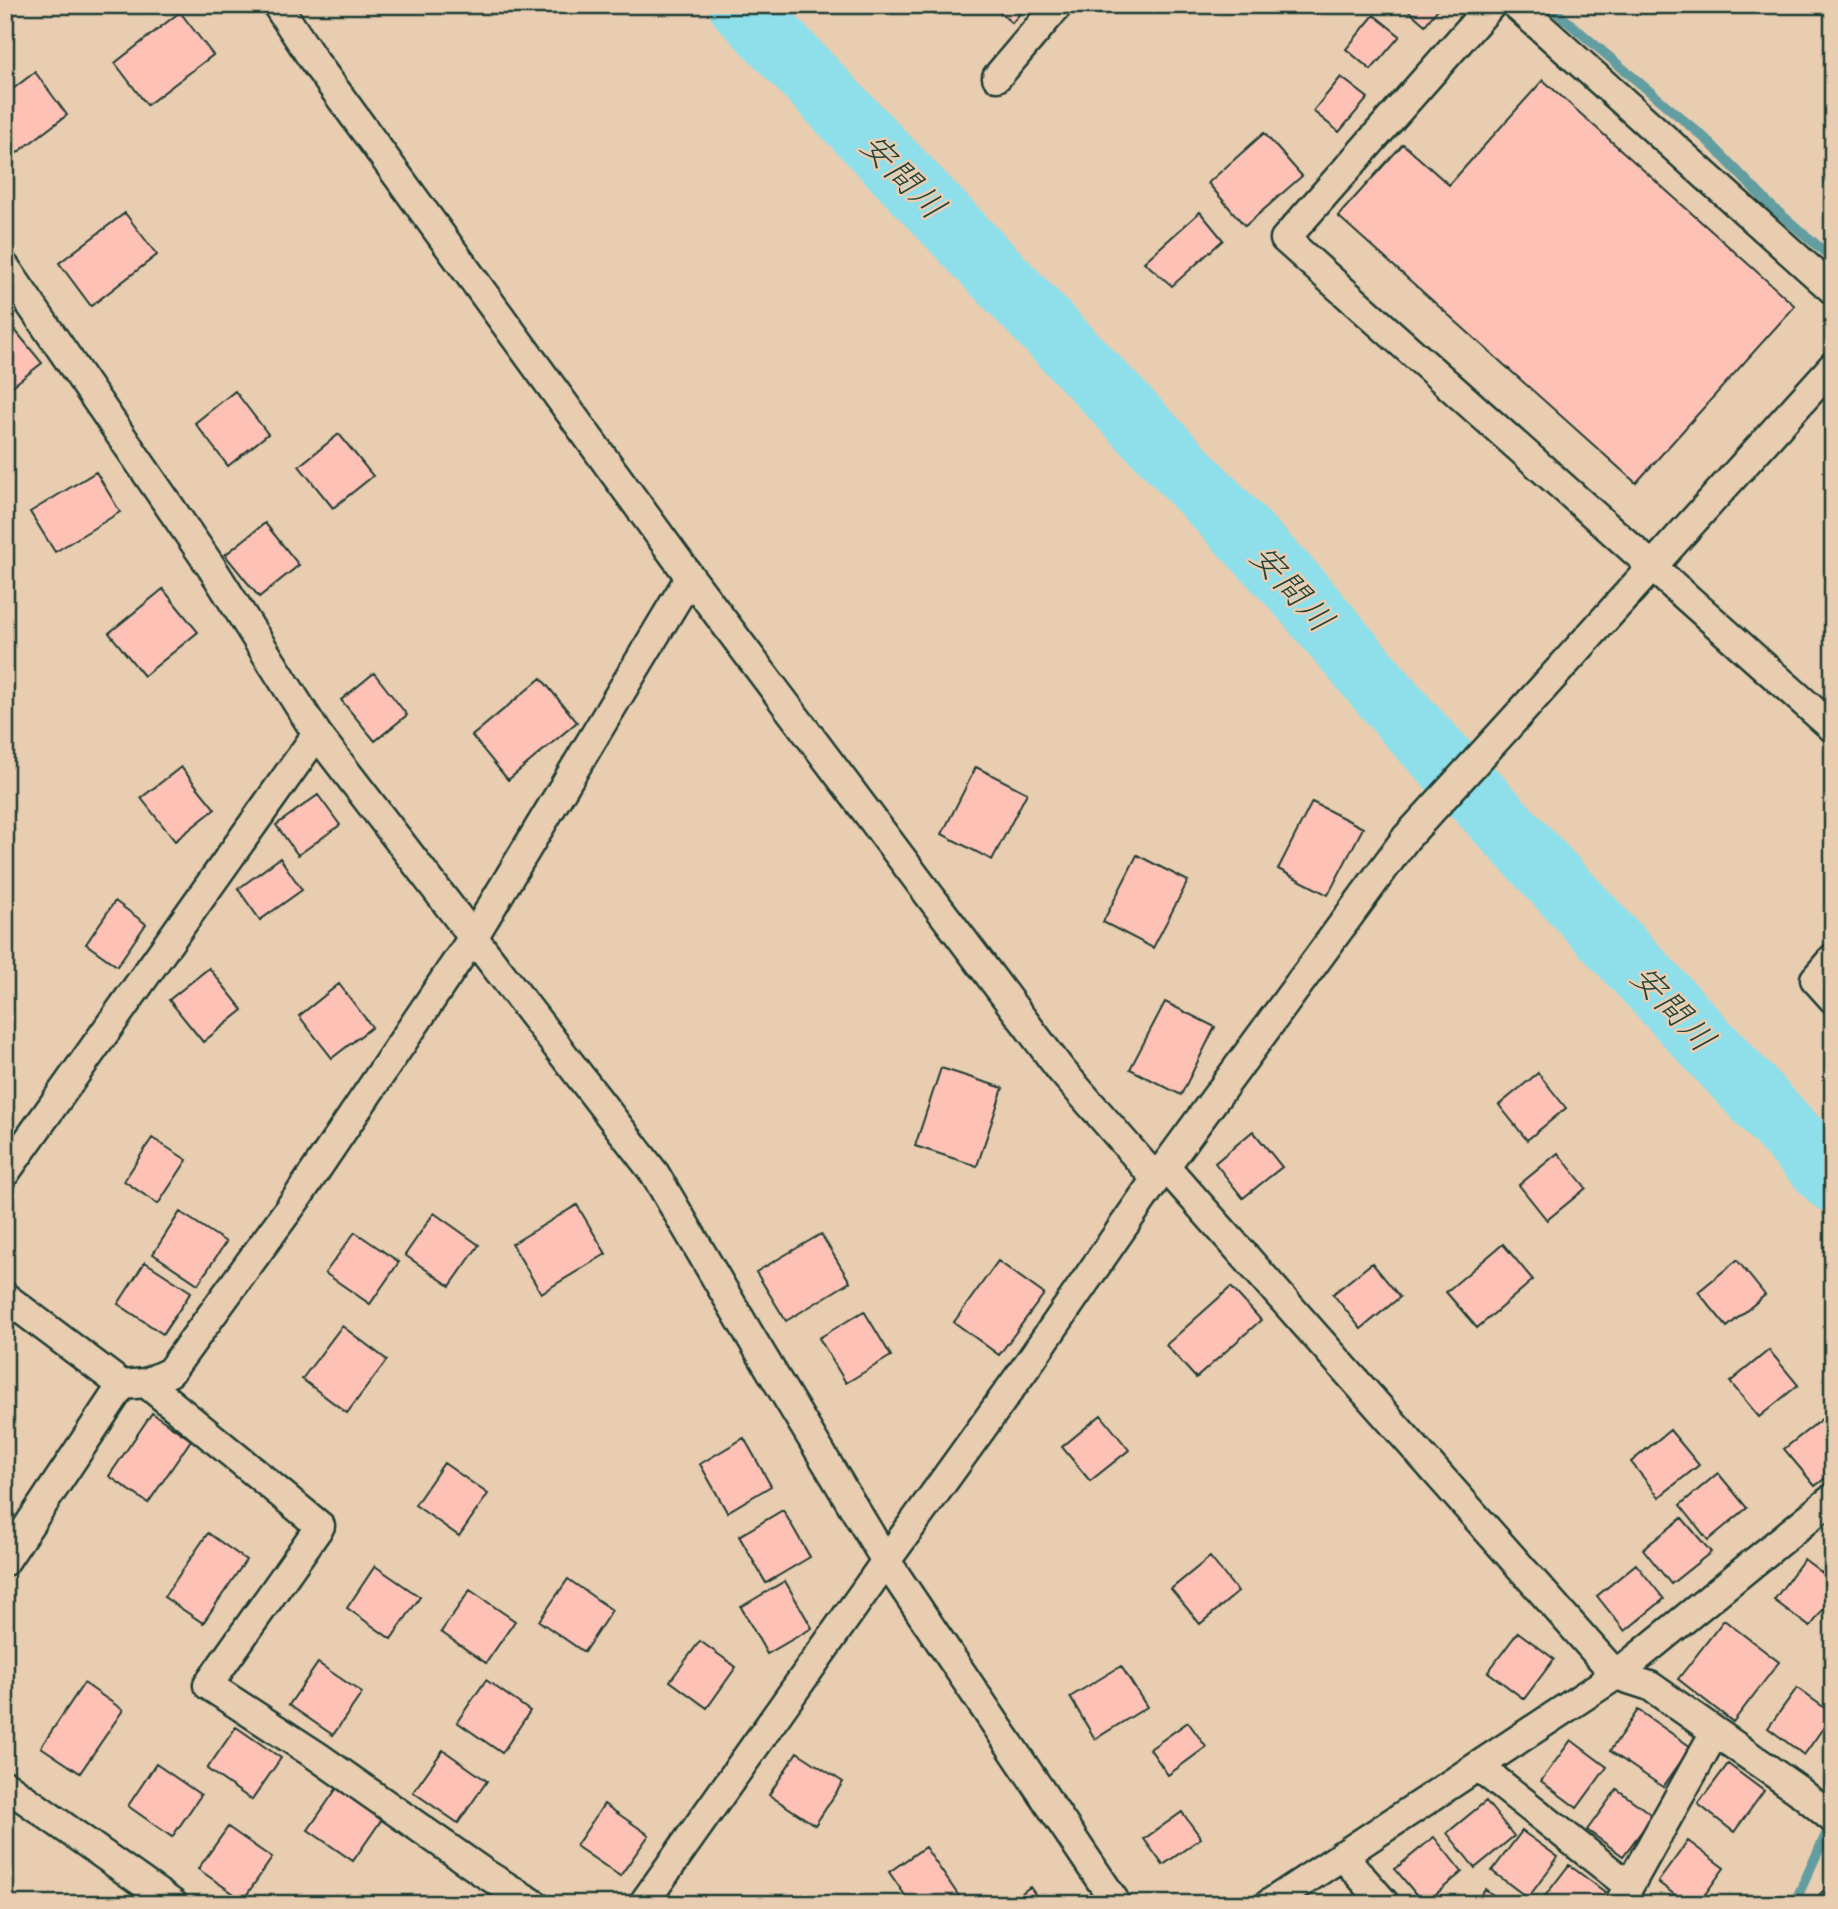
<svg xmlns="http://www.w3.org/2000/svg" width="1838" height="1909" font-family="Caveat,'Klee One',sans-serif">
  <rect width="100%" height="100%" fill="#e9cdb0"/>
  <filter id="ink" filterUnits="userSpaceOnUse"><feTurbulence type="fractalNoise" baseFrequency=".0143" numOctaves="2"/><feDisplacementMap in="SourceGraphic" scale="14" xChannelSelector="R" yChannelSelector="G"/><feConvolveMatrix kernelMatrix="1 2 1 2 8 2 1 2 1" color-interpolation-filters="sRGB"/></filter>
  <g filter="url(#ink)">
    <g fill="none" stroke-linecap="round" stroke-linejoin="round">
      <path stroke="#629ea1" stroke-width="10" d="M1548,5L1708,141L1770,205L1833,259
        M1794,1904L1832,1821"/>
      <path stroke="#8fdfea" stroke-width="65" d="M741,5L1296,589L1407,721L1833,1180"/>
    </g>
    <path fill="#fdc2b5" stroke="#1f3d34" stroke-width="2" d="M991,5H1027L1012,23Z
      M1402,5H1441L1425,25Z
      M180,12L213,55L147,105L115,63Z
      M1374,15L1400,36L1371,70L1346,49Z
      M35,72L67,115L5,162V95Z
      M1341,77L1368,98L1339,132L1313,111Z
      M1543,80L1795,306L1636,483L1338,216L1403,144L1449,185Z
      M1264,133L1302,176L1245,226L1208,183Z
      M1200,212L1223,240L1172,286L1144,262Z
      M125,213L157,255L91,306L59,263Z
      M6,319L42,363L5,392V320Z
      M235,391L268,434L228,466L195,423Z
      M339,434L373,476L333,508L299,466Z
      M96,472L120,512L55,552L30,512Z
      M265,523L299,565L259,597L225,555Z
      M163,589L198,632L144,676L109,633Z
      M374,673L407,715L375,741L341,700Z
      M541,678L577,722L508,780L472,736Z
      M181,767L215,809L175,841L141,798Z
      M976,767L1027,793L992,860L942,834Z
      M318,795L340,825L298,855L276,825Z
      M1312,802L1363,828L1328,895L1278,869Z
      M1137,855L1188,881L1153,948L1103,922Z
      M280,858L302,890L260,920L238,889Z
      M115,901L146,924L117,966L86,944Z
      M209,968L243,1010L203,1042L169,1000Z
      M339,984L372,1027L332,1058L299,1016Z
      M1165,1002L1215,1027L1181,1095L1130,1069Z
      M941,1068L1003,1088L977,1166L915,1146Z
      M1538,1073L1566,1108L1527,1140L1499,1105Z
      M1253,1131L1282,1167L1243,1198L1215,1163Z
      M152,1138L187,1160L158,1204L124,1181Z
      M1558,1153L1586,1188L1547,1220L1519,1185Z
      M577,1205L606,1254L541,1293L512,1244Z
      M180,1212L226,1242L198,1284L153,1254Z
      M434,1213L479,1245L450,1286L405,1255Z
      M355,1232L399,1262L370,1304L325,1273Z
      M821,1234L850,1282L786,1321L756,1272Z
      M1503,1244L1533,1280L1477,1328L1446,1292Z
      M1737,1260L1765,1295L1727,1327L1698,1292Z
      M998,1261L1044,1294L999,1355L954,1322Z
      M145,1262L191,1292L163,1334L118,1304Z
      M1372,1263L1400,1297L1361,1329L1333,1294Z
      M1231,1287L1261,1320L1196,1378L1166,1345Z
      M864,1311L891,1356L846,1383L819,1338Z
      M342,1326L387,1360L347,1413L302,1379Z
      M1769,1350L1798,1385L1759,1417L1730,1382Z
      M1833,1410V1472L1815,1486L1784,1449Z
      M152,1413L191,1440L148,1503L109,1476Z
      M1101,1415L1129,1450L1090,1481L1062,1447Z
      M1670,1430L1699,1465L1659,1497L1631,1462Z
      M744,1438L771,1486L727,1512L700,1464Z
      M444,1463L488,1494L459,1536L415,1505Z
      M1718,1473L1747,1508L1708,1540L1680,1505Z
      M783,1510L810,1557L766,1583L739,1536Z
      M1682,1518L1711,1552L1671,1584L1643,1549Z
      M208,1533L246,1560L203,1623L164,1597Z
      M1210,1557L1238,1592L1200,1624L1171,1589Z
      M1804,1559L1833,1581V1596L1810,1627L1774,1600Z
      M1636,1564L1664,1599L1625,1631L1597,1596Z
      M375,1566L420,1597L391,1639L347,1608Z
      M568,1579L612,1610L584,1652L539,1621Z
      M785,1581L812,1628L767,1654L741,1607Z
      M470,1590L515,1621L486,1663L441,1632Z
      M1724,1620L1779,1662L1733,1722L1678,1679Z
      M1518,1632L1554,1659L1524,1699L1488,1672Z
      M700,1641L736,1667L707,1708L670,1681Z
      M318,1663L362,1693L333,1735L289,1705Z
      M1121,1666L1147,1707L1095,1739L1070,1697Z
      M486,1680L530,1711L502,1753L457,1722Z
      M84,1683L123,1710L80,1773L41,1747Z
      M1797,1688L1833,1714L1804,1755L1768,1728Z
      M1638,1710L1691,1747L1663,1787L1610,1751Z
      M1188,1722L1206,1747L1168,1775L1150,1749Z
      M236,1727L281,1758L252,1800L207,1769Z
      M1571,1740L1607,1767L1577,1808L1541,1781Z
      M443,1750L487,1781L458,1823L413,1792Z
      M797,1752L843,1782L815,1825L769,1795Z
      M156,1764L201,1795L172,1837L128,1806Z
      M1728,1764L1764,1791L1734,1832L1698,1804Z
      M337,1788L382,1819L353,1861L308,1830Z
      M1617,1789L1653,1816L1623,1856L1587,1830Z
      M1486,1801L1514,1836L1475,1868L1447,1833Z
      M604,1804L649,1835L620,1876L576,1846Z
      M1182,1812L1201,1838L1163,1865L1144,1839Z
      M228,1827L272,1858L243,1900L198,1869Z
      M1522,1831L1558,1857L1528,1898L1492,1871Z
      M1434,1837L1462,1872L1424,1904L1395,1869Z
      M1688,1841L1724,1868L1698,1904H1687L1658,1882Z
      M925,1847L963,1902L960,1904H911L889,1872Z
      M1569,1865L1605,1892L1596,1904H1539Z
      M1030,1887L1042,1904H1007Z
      M1485,1889L1505,1904H1474Z"/>
    <g fill="none" stroke-linecap="round" stroke-linejoin="round">
      <defs>
        <path id="street" d="M277,5L314,61L690,577L1060,1069L1156,1179
          M1491,5L1285,239L1833,728
          M1516,5L1833,290
          M997,77L1058,5
          M5,267L212,568L317,734L655,1174L749,1334L886,1561L1114,1900V1904
          M1833,958L1815,979L1833,999
          M1165,1166L1616,1675L1650,1686L1798,1790L1833,1819
          M5,1173L317,734
          M5,1297L122,1385
          M146,1383L320,1526L208,1685L317,1756L484,1873L534,1904
          M5,1561L122,1385L146,1383L170,1372L297,1198L474,936L690,577
          M1478,1766L1629,1886
          M5,1785L173,1904
          M1342,1855L1385,1904
          M643,1904L886,1561L1026,1367L1156,1179L1406,838L1522,711L1833,366
          M1269,1904L1616,1675L1833,1498
          M1619,1904L1715,1732
          M1832,1904L1833,1903"/>
      </defs>
      <use href="#street" stroke="#1f3d34" stroke-width="33"/>
      <use href="#street" stroke="#e9cdb0" stroke-width="28"/>
    </g>
  </g>
  <g text-anchor="middle" dominant-baseline="central" stroke-width="5" stroke-linejoin="round" paint-order="stroke">
    <g font-size="35" font-style="italic" fill="#25453d" stroke="#e9cdb0">
      <text transform="translate(903 176) rotate(46)">安間川</text>
      <text transform="translate(1292 588) rotate(48)">安間川</text>
      <text transform="translate(1673 1008) rotate(47)">安間川</text>
    </g>
  </g>
  <rect width="1838" height="1909" fill="none" stroke="#e9cdb0" stroke-width="28"/>
  <rect x="14" y="14" width="1810" height="1881" fill="none" stroke="#1f3d34" stroke-width="2.5" filter="url(#ink)"/>
</svg>
